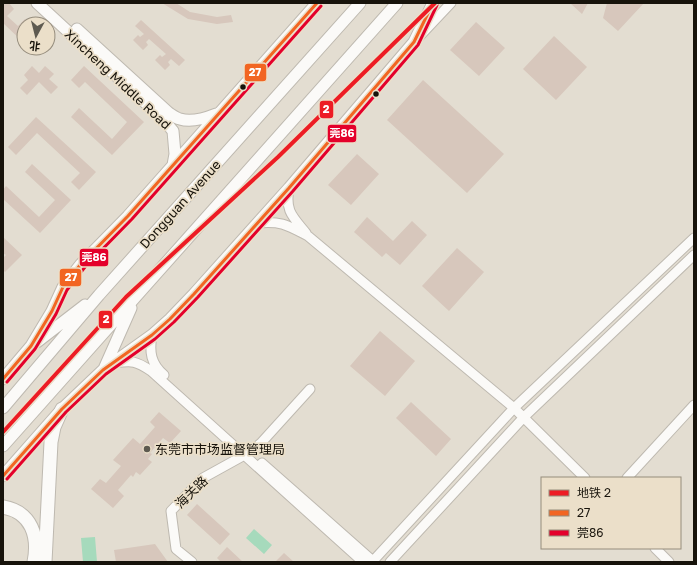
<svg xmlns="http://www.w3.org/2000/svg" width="697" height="565" font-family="'Golos Text','Noto Sans SC',sans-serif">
  <rect width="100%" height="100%" fill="#e3ddd1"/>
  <path fill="#a6dabc" d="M254,529L272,545L264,554L246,538Z
    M95,537L97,562H83L81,538Z"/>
  <path fill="#d7c7bc" d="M3,3H9L14,9L7,16L18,26L25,19L31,24H24V43L3,23Z
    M162,3H176L190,12L217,17L231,15L233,22L217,24L188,19Z
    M570,3H588L582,14Z
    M607,3H644L618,31L603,18Z
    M141,20L185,60L179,66L171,59L168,62L170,65L165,70L155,60L160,55L162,57L166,54L149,39L146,42L148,45L143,50L133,40L138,35L140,37L144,34L135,26Z
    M476,22L505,48L479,76L450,50Z
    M554,36L587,67L556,100L523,69Z
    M32,66L39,73L45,66L54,74L49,79L58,87L51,94L39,82L27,95L20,88L28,80L24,75Z
    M84,66L144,122L112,155L71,117L79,108L112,139L127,122L85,82L79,88L71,80Z
    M423,80L504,154L467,193L387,120Z
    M36,117L96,172L79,190L71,182L80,173L37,133L16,155L8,147Z
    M357,154L379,174L351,205L328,185Z
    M32,164L71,200L40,233L3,199V190L6,186L39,217L55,200L25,172Z
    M367,217L393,241L412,221L427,235L400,265L386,253L382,257L354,232Z
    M3,237L22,255L5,272L3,270V258L6,255L3,253Z
    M457,248L484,272L449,311L422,286Z
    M380,331L415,361L385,396L350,366Z
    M411,402L451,439L436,456L396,418Z
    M159,412L181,431L170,443L163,438L150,453L152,454L148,459L152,462L140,475L136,472L133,477L131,475L118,490L124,496L113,508L91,489L100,479L106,483L121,466L113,460L133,438L140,444L155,427L150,422Z
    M197,504L230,534L220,545L187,515Z
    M155,544L168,562H116L114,550Z
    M227,547L243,562H221L217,558Z
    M284,553L294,562H275Z"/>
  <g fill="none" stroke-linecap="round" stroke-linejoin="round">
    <defs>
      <path id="minor" d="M418,38L451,3
        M289,188C285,211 292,216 306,233
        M258,223C282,221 287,225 308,236L514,408L585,478
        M152,335C149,352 151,364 164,375
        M113,363C132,361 135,360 151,371L363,562
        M262,463L373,561
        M627,478L694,405
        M655,548L669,562
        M192,562L176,549L171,511L203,478L250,452L261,443L310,389
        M372,562L514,408L694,238
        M390,562L524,417L694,255"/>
      <path id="major" d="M37,3L163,119L173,131L175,154L173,165
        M77,29L169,113C172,115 176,118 180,119C192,123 206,118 216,114
        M37,342L85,305
        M104,369L131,308
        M3,379L31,346L52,311L63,287L81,264L128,216L317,3
        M3,408L99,295L360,3
        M3,446L397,3
        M3,476L62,409L103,370L152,335L170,319L194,294L289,188L414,42L433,3"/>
      <path id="highway" d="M3,507C32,512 39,537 34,562
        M45,562L51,442L54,427L62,409"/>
    </defs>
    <use href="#minor" stroke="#beb9b0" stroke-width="11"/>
    <use href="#major" stroke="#beb9b0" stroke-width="13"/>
    <use href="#highway" stroke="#beb9b0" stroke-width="15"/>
    <use href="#minor" stroke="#fbfaf8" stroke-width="9"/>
    <use href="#major" stroke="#fbfaf8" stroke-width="11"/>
    <use href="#highway" stroke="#fbfaf8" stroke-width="13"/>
    <defs>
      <path id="bus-1" d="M3,379L31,346L52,311L63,287L81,264L128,216L317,3
        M3,476L62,409L103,370L152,335L170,319L194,294L289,188L414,42L433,3"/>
      <path id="bus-2" d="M7,382L35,349L56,314L67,290L85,267L132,219L321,6
        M7,479L66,412L106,374L155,339L174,322L198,297L293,191L418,45L437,5"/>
    </defs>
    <use href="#bus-1" stroke="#ebdfc9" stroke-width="6"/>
    <use href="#bus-2" stroke="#ebdfc9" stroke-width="6"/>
    <use href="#bus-1" stroke="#f26522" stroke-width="3"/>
    <use href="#bus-2" stroke="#e4002b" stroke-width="3"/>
    <defs>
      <path id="metro-1" d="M3,432L126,297L278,157L435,3"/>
    </defs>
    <use href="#metro-1" stroke="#ebdfc9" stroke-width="7"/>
    <use href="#metro-1" stroke="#ed1c24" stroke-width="4"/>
  </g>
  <g fill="#17130b" stroke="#ebdfc9" stroke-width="1.5">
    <circle cx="243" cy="87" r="3.5"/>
    <circle cx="376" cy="94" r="3.5"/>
  </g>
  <circle fill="#5e5a50" stroke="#ebdfc9" stroke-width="1.5" cx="147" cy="449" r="4"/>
  <g text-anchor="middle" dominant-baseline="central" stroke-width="3.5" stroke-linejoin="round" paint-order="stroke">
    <g font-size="13" fill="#17130b" stroke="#ebdfc9">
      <text transform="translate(118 79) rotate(43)">Xincheng Middle Road</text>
      <text transform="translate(180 204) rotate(-48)">Dongguan Avenue</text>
      <text transform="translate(191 492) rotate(-44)">海关路</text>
    </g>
    <g font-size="13" fill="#17130b" stroke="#ebdfc9" text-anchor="start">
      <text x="155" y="449">东莞市市场监督管理局</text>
    </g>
  </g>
  <g stroke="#ebdfc9" stroke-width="1.5">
    <rect x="244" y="63" width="23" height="19" rx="4" fill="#f26522"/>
    <rect x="319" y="100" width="15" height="19" rx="4" fill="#ed1c24"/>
    <rect x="327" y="124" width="30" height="19" rx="4" fill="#e4002b"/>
    <rect x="79" y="248" width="30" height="19" rx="4" fill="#e4002b"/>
    <rect x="59" y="268" width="23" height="19" rx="4" fill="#f26522"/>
    <rect x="98" y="310" width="15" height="19" rx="4" fill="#ed1c24"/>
  </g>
  <g font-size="11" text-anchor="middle" font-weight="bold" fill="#fff">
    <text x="255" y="76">27</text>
    <text x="326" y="113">2</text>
    <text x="342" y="137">莞86</text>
    <text x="94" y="261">莞86</text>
    <text x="71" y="281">27</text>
    <text x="106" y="323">2</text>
  </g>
  <rect width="697" height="565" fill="none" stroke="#17130b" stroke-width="8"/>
  <rect x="541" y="477" width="140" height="72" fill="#ebdfc9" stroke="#968d7d"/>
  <rect x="549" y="490" width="20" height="6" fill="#ed1c24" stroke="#968d7d"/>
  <text x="577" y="497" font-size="12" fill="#17130b">地铁 2</text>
  <rect x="549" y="510" width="20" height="6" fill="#f26522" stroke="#968d7d"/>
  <text x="577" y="517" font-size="12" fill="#17130b">27</text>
  <rect x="549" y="530" width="20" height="6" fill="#e4002b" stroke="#968d7d"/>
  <text x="577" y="537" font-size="12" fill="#17130b">莞86</text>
  <g transform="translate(36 36) rotate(187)"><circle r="19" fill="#ebdfc9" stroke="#968d7d"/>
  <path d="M0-3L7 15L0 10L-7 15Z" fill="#5e5a50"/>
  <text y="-6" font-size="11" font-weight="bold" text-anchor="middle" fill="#17130b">北</text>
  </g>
</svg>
